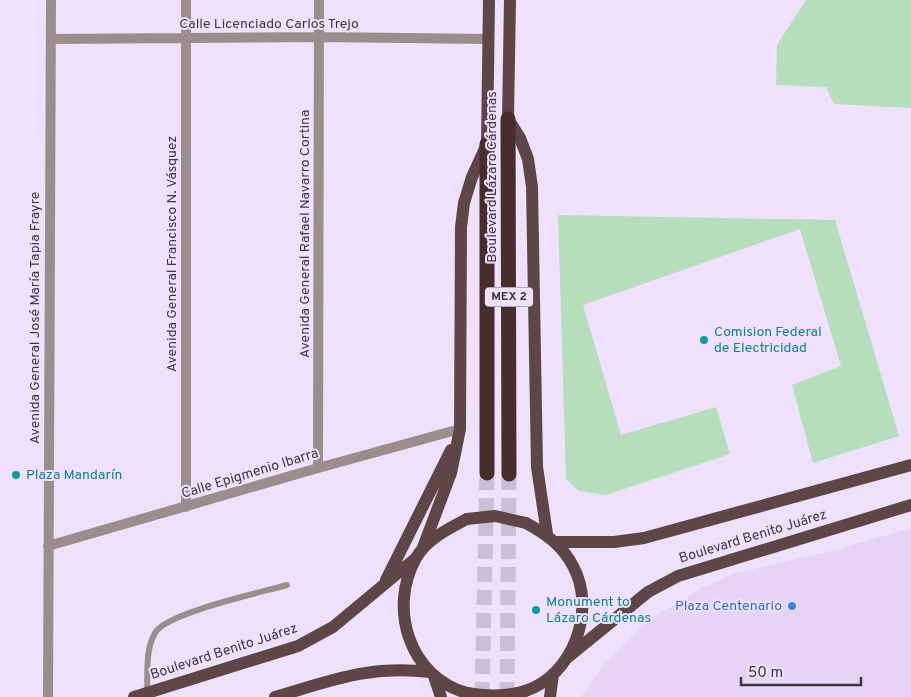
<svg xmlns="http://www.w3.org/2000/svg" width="911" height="697" font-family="Overpass,sans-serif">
  <rect width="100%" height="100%" fill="#efe0fb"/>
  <path fill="#e6d3f5" d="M911,528V697H581L602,667L644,623L702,588L733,574L839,549Z"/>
  <path fill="#b6debc" d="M806,0H911V108L834,104L826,87L776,85L777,45Z
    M558,215L835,220L899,436L813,463L792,385L841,366L800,229L583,305L621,435L716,407L730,454L606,495L579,491L566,479Z"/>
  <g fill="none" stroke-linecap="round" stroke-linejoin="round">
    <path stroke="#cbbed6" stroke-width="15" stroke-dasharray="15 8" stroke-linecap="butt" d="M482,697L487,473
      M507,697L509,474"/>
    <path stroke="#9c8d8d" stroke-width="6" d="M147,693C148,672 145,651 155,633C165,613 263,592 287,585"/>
    <path stroke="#9c8d8d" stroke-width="10" d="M186,0V507
      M51,39L319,37L488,39
      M318,468L319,0
      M48,546L318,468L460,429
      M48,697L51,0"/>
    <path stroke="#5e4646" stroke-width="12" d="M510,0L508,119L520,138L528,159L532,187L537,467L547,534
      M556,542H614L644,538L911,465
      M422,550L451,473L460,429L461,227L464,203L472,177L487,144L489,0
      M386,580L451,450
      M568,657L648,592L678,576L911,505
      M434,676L441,697
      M525,691C573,676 597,610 573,566C562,545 546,534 526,523
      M467,693C409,677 388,608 416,558C427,539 448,529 467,519
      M134,697L298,646L333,627L416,558
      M275,697C333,680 369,665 430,672
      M550,697L553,674"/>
    <path stroke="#482d2d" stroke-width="15" d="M508,119L509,474
      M487,473V144"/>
    <path stroke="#5e4646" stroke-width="12" d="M467,519L495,516L526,523
      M467,693C487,697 504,697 525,691"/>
  </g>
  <g fill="#0f9aa8" stroke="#efe0fb" stroke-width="2">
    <circle cx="704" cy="340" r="5"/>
    <circle cx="16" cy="475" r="5"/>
    <circle cx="536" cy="610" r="5"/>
  </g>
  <circle fill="#3f7fe0" stroke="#efe0fb" stroke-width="2" cx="792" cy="606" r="5"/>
  <g text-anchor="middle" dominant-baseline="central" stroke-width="4" stroke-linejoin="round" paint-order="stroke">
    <rect fill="#efe0fb" stroke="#726a7a" stroke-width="1" x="485" y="287.5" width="48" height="19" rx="4"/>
    <g font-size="12" font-weight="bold" fill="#3d3742">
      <text x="509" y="297">MEX 2</text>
    </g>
    <g font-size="14" fill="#3d3742" stroke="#efe0fb">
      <text x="269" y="24">Calle Licenciado Carlos Trejo</text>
      <text transform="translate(492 177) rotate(-90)">Boulevard Lázaro Cárdenas</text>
      <text transform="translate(305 234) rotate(-90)">Avenida General Rafael Navarro Cortina</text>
      <text transform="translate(172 254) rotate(-90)">Avenida General Francisco N. Vásquez</text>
      <text transform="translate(35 318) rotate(-90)">Avenida General José María Tapia Frayre</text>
      <text transform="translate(250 474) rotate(-17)">Calle Epigmenio Ibarra</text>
      <text transform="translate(753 537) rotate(-17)">Boulevard Benito Juárez</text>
      <text transform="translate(224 652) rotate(-18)">Boulevard Benito Juárez</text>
    </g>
    <g font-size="14" fill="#0d838f" stroke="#efe0fb" text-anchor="start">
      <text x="714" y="332">Comision Federal<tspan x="714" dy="16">de Electricidad</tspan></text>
      <text x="26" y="475">Plaza Mandarín</text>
      <text x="546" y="602">Monument to<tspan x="546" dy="16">Lázaro Cárdenas</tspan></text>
    </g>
    <g font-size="14" fill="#366cbe" stroke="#efe0fb" text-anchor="end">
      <text x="782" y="606">Plaza Centenario</text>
    </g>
  </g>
  <path d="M741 677v8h120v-8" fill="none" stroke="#3d3742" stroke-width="2.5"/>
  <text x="748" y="677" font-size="15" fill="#3d3742" stroke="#efe0fb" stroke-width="4" paint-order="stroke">50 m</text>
</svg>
